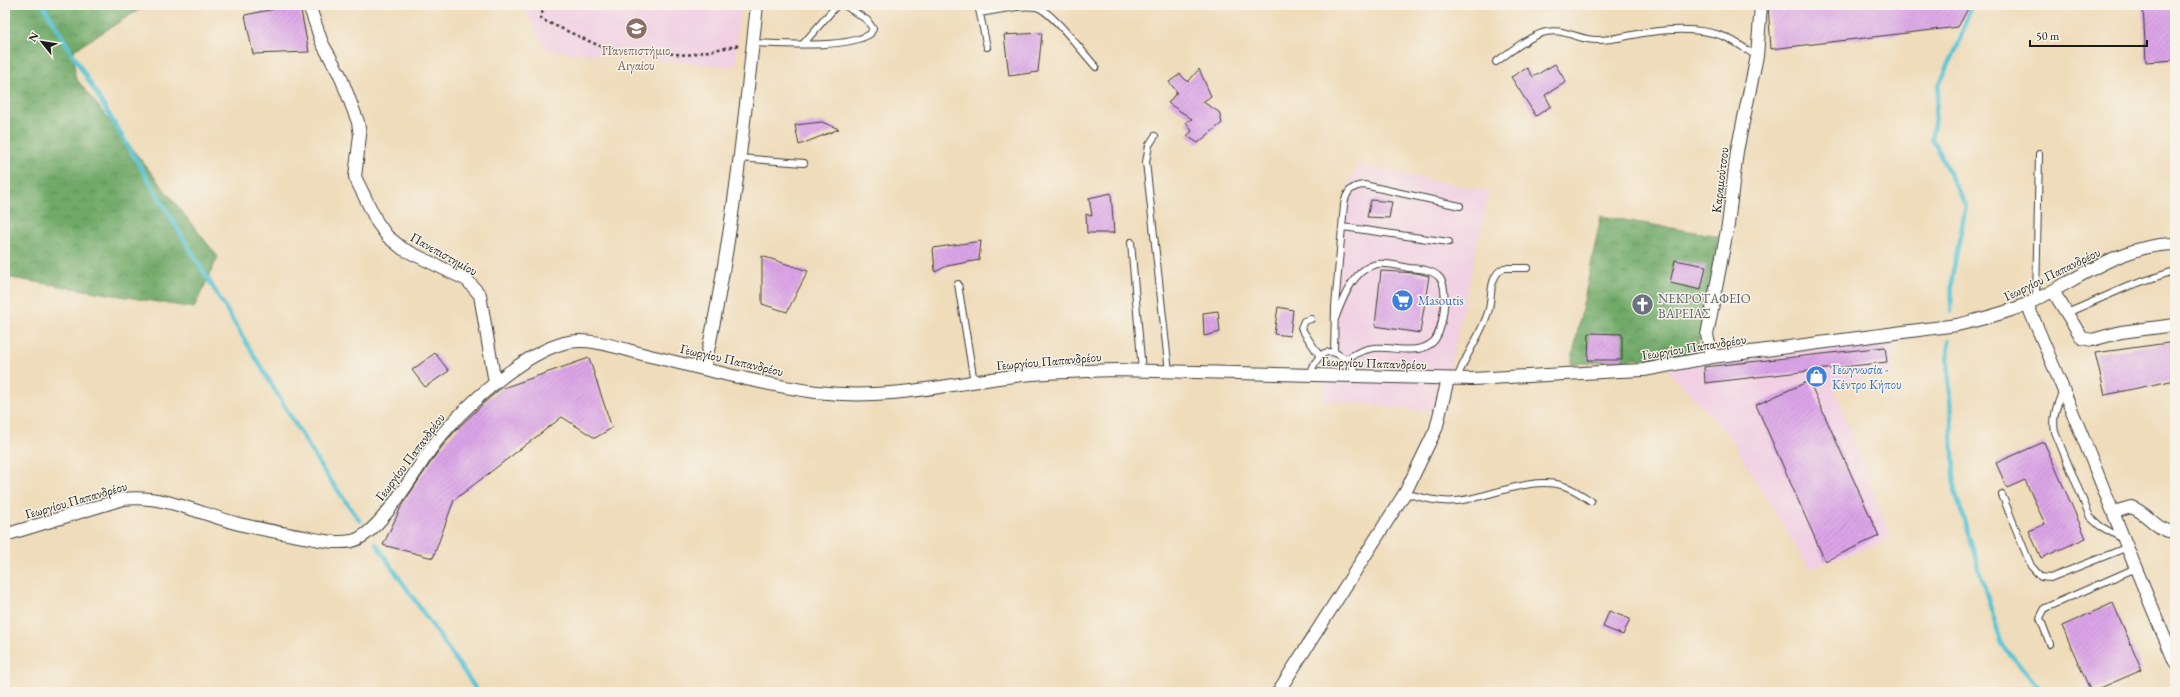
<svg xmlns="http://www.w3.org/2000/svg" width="2180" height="697" font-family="'EB Garamond',serif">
  <defs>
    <pattern id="forest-crowns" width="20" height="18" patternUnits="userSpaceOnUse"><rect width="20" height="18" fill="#6fa968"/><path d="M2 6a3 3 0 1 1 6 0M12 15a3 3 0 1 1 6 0" fill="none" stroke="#5a8955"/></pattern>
    <pattern id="building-hatch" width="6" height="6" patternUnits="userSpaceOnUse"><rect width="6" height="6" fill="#dba4e7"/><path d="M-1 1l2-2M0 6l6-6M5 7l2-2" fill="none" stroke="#bb8dc6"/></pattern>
  </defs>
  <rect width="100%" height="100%" fill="#f7f3e8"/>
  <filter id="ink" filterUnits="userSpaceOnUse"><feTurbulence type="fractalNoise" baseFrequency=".025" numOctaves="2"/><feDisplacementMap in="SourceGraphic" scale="8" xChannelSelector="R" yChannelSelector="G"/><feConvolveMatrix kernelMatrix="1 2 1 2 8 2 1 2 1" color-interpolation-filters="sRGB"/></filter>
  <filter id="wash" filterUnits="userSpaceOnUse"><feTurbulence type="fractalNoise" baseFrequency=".012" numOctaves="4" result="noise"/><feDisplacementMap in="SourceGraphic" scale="16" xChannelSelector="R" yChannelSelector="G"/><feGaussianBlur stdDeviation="0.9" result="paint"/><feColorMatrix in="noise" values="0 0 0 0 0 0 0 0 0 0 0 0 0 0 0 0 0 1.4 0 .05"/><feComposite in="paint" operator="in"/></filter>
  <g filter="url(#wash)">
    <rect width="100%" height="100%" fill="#efdcba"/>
    <path fill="#f1d0e3" d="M523,5H740L735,67L546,50Z
      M1359,165L1489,192L1440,412L1323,400L1350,181Z
      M1894,338V372L1833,384L1891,539L1809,569L1729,436L1667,369Z"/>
    <path fill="url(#forest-crowns)" stroke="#466242" d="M5,5H147L74,50L75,77L218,257L194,308L5,277Z
      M1601,216L1718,236L1708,303L1695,355L1571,364Z"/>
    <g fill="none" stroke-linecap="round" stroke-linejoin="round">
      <path stroke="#59c3d4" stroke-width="4.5" d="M43,5L323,470L360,521
        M1951,312L1952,276L1966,206L1932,139L1939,85L1959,43L1971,5
        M1949,340L1948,362L1955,491L2002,645L2043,692
        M376,544L478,692"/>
    </g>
    <g id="blocks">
      <path fill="url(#building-hatch)" d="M294,5H300L309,52L253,54L245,15Z
        M1768,5H1970L1958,27L1771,49Z
        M2143,5H2175V60L2146,62Z
        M1042,33L1038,72L1009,76L1004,35Z
        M1555,64L1566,82L1545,95L1551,106L1536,116L1511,77L1527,68L1533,77Z
        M1199,69L1211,96L1203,102L1219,112L1222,123L1198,143L1187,136L1192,131L1186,122L1192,119L1168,103L1177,92L1169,82L1180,74L1188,82Z
        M822,122L839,129L799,145L795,125Z
        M1111,193L1114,233H1087L1086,214L1092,216L1089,198Z
        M1371,200L1392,202L1389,218L1367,217Z
        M981,241L979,260L947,266L935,272L933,248Z
        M762,256L808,271L787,312L762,304Z
        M1675,260L1706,266L1701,290L1670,283Z
        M1381,271L1416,273L1429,276L1420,333L1375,326Z
        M1278,307L1293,310L1290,336L1274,334Z
        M1218,311L1220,332L1204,336L1203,313Z
        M1589,333L1622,334V360H1588Z
        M2175,342V380L2105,395L2095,353Z
        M1885,347L1887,362L1705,383L1704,367Z
        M435,353L449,371L425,387L412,370Z
        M589,358L612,428L595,438L562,417L454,500L433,558L383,545L402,505L437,453L456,430L485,402L500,389Z
        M1809,381L1879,536L1825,561L1756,405Z
        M2044,442L2086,538L2041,558L2029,531L2045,524L2025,480L2007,488L1996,463Z
        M2113,603L2142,670L2091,692L2062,626Z
        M1609,611L1630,619L1623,635L1603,627Z"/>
    </g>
  </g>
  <g filter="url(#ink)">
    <use href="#blocks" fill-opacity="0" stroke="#3c3934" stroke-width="1"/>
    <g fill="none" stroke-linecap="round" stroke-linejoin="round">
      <defs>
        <path id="service" d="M978,5L987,47
          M980,13C997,11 1019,4 1036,7C1050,9 1084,54 1096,67
          M753,43C782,44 847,49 870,34L873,29L867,20L844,5
          M803,44L837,5
          M1496,62C1510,52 1525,39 1542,33C1562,26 1579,41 1598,40C1616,40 1632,34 1650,32C1673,29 1703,28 1725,37C1737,42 1746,50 1757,56
          M1155,136L1149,145L1146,162L1169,372
          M738,158L804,163
          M1343,227L1449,242
          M1131,242L1142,371
          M958,284L974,382
          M2036,299L2039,154
          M2067,313L2129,286L2171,272
          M1311,319L1304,321L1301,328L1319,355
          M1335,319C1342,300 1354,267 1378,264C1388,263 1399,266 1409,268C1419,269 1432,269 1440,278C1449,290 1443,332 1433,342C1418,356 1392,346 1374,348C1363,349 1355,354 1346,359
          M1334,352L1335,307L1344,205C1346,192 1351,186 1364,185L1460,206
          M1310,375C1322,337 1343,352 1360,377
          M1457,379C1465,354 1482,335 1489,309C1492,296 1489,275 1504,268H1527
          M2063,390C2057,405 2052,417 2055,432L2090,517L2100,526L2123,539
          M1405,493C1421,497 1439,503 1456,501C1489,498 1531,475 1564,486C1574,489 1582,495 1591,501
          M2002,495L2031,566L2041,577L2050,578L2128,547
          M2050,644L2040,618L2045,608L2136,568"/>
        <path id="minor" d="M309,5L322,43L340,75L358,122L360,135L355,177L377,222L387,236L403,249L467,280L480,295L495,383
          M2053,291L2082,338L2092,340L2121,332L2175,325
          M2027,304C2079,423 2124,544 2175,662
          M1712,357L1707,335L1728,225L1737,151L1757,56L1761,5
          M704,369C731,250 744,126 757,5
          M2114,512L2131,507C2149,513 2155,531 2175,532
          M5,535L123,499C164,494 200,514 239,524C260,529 282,533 304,537C319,540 336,544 352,541C382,534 419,462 439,438C467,404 521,355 564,343C591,336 624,350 650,356C705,369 760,384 816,392C890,401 950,383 1022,375C1053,372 1084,371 1115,370L1472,379L1620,371L1644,370L1712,357L1957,325C1981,319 2004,314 2027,304C2075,282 2120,244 2175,244
          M1278,692L1405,493L1436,429L1448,379"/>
      </defs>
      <use href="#service" stroke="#3c3934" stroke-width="8"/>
      <use href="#minor" stroke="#3c3934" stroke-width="14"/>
      <path stroke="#3c3934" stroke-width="2.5" stroke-dasharray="3 3" stroke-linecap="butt" d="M544,5L541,19L604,48L687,55L741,45"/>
      <use href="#service" stroke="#fff" stroke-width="6"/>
      <use href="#minor" stroke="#fff" stroke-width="12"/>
    </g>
  </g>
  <defs>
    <symbol id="university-disc" viewBox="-11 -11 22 22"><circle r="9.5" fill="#8d6e63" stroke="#f7f3e8"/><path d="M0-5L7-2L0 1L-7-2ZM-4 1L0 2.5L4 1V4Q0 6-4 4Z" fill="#fff"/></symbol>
    <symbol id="supermarket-disc" viewBox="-11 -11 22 22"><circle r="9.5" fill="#3f7fe0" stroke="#f7f3e8"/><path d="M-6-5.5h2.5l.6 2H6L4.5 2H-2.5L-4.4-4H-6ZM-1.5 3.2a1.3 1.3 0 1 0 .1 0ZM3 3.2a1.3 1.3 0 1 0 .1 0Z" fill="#fff"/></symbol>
    <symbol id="church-disc" viewBox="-11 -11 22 22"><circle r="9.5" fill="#6b7280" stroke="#f7f3e8"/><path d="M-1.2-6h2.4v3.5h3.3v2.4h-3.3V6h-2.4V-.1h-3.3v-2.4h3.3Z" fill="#fff"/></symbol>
    <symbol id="shop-disc" viewBox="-11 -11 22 22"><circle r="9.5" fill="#3f7fe0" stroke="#f7f3e8"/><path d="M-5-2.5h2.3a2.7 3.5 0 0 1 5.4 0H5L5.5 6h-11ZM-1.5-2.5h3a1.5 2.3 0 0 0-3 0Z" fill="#fff"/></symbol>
  </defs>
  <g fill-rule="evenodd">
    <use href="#university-disc" x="624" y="16" width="25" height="25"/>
    <use href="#supermarket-disc" x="1390" y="288" width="25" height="25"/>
    <use href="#church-disc" x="1630" y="292" width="25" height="25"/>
    <use href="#shop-disc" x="1804" y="364" width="25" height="25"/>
  </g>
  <g text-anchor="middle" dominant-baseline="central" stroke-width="3" stroke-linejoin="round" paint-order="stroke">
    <g font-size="13" fill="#785e54" stroke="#f7f3e8">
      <text x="636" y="50">Πανεπιστήμιο<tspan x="636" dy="15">Αιγαίου</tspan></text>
    </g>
    <g font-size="13" fill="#1c1c1c" stroke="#f7f3e8">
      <text transform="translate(1720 180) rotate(-83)">Καραμούτσου</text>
      <text transform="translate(444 254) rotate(29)">Πανεπιστημίου</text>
      <text transform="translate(2052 274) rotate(-26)">Γεωργίου Παπανδρέου</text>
      <text transform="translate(1694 347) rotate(-9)">Γεωργίου Παπανδρέου</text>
      <text transform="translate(732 360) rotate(13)">Γεωργίου Παπανδρέου</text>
      <text transform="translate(1049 361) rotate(-5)">Γεωργίου Παπανδρέου</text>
      <text transform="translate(1374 363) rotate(2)">Γεωργίου Παπανδρέου</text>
      <text transform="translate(410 457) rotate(-53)">Γεωργίου Παπανδρέου</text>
      <text transform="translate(76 500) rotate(-16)">Γεωργίου Παπανδρέου</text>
    </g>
    <g font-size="13" fill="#5b616d" stroke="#f7f3e8" text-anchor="start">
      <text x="1658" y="298">ΝΕΚΡΟΤΑΦΕΙΟ<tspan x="1658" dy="15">ΒΑΡΕΙΑΣ</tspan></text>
    </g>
    <g font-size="13" fill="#366cbe" stroke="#f7f3e8" text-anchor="start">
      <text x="1418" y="300">Masoutis</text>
      <text x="1832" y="369">Γεωγνωσία -<tspan x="1832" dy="15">Κέντρο Κήπου</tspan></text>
    </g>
  </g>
  <rect width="2180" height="697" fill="none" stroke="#f7f3e8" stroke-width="20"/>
  <g transform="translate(42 42) rotate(300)" stroke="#f7f3e8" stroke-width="3" paint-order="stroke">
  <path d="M0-3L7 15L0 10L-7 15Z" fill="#1c1c1c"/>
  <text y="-6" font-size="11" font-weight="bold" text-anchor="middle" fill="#1c1c1c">N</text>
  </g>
  <path d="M2030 40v6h117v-6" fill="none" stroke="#1c1c1c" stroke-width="2"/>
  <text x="2036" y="40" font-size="12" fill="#1c1c1c" stroke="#f7f3e8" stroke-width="3" paint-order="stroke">50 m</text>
</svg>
